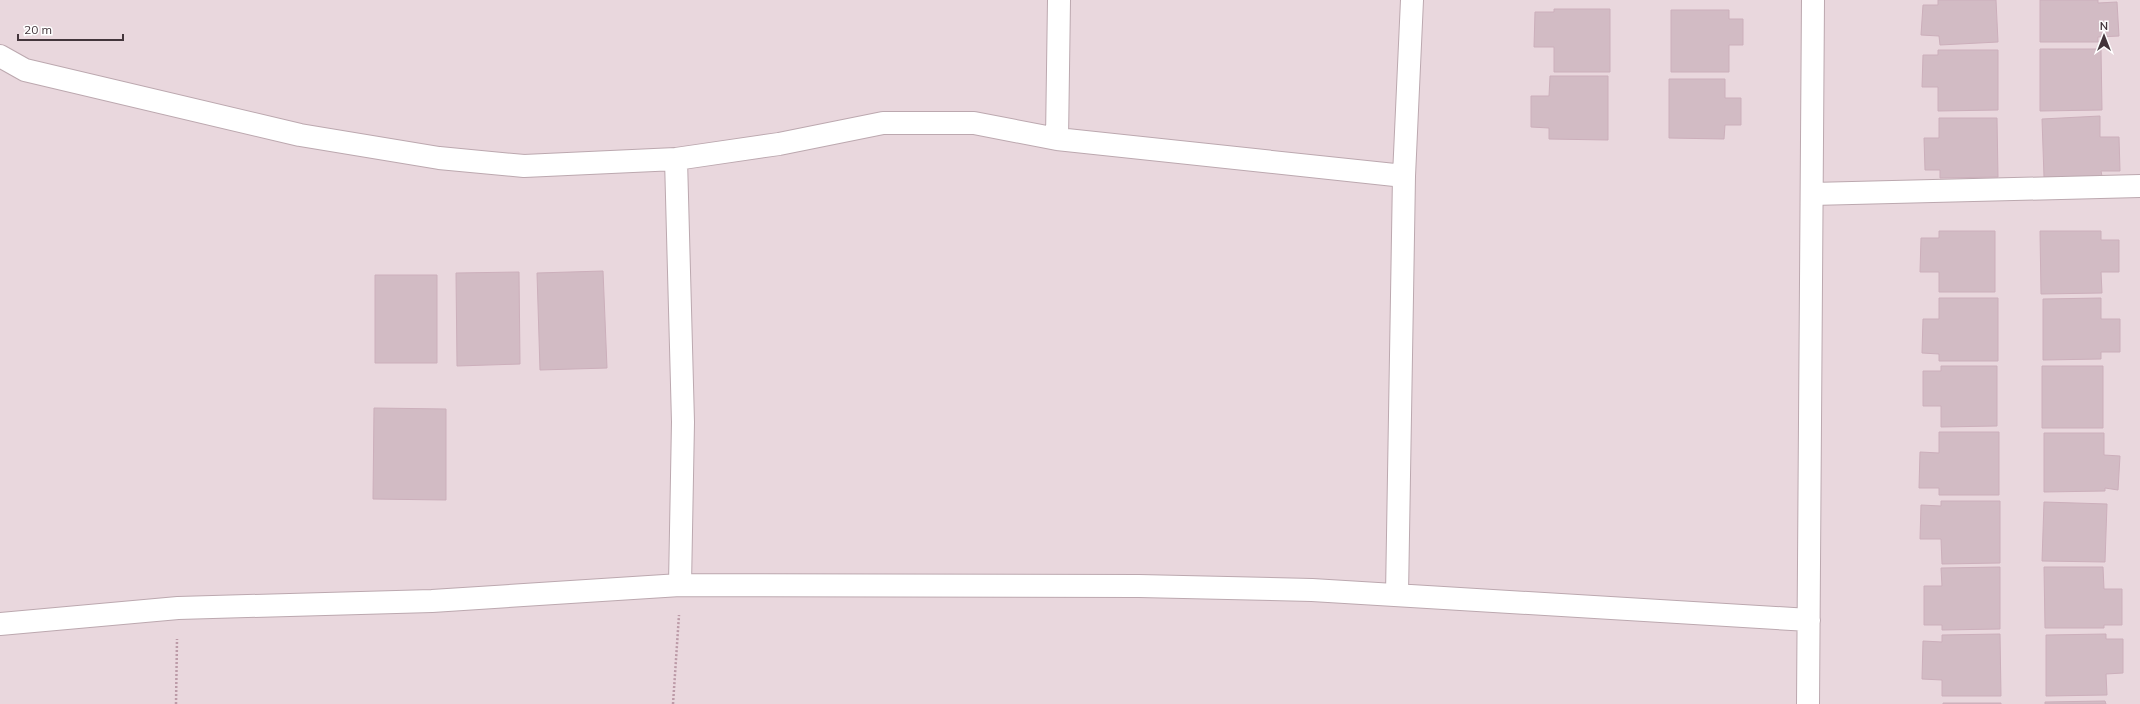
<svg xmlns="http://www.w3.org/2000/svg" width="2140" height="704" font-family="Mulish,sans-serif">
  <rect width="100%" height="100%" fill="#f1e5e9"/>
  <path fill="#e9d7dd" d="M0,0H2140V704H0Z"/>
  <path fill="#d2bbc4" stroke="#ccafbb" d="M1938,0H1996L1998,42L1940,45L1939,36L1921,35L1923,5H1938Z
    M2040,0H2098V3L2117,2L2119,36L2098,37V42H2040Z
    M1554,9H1610V72H1554V47H1534L1535,12H1554Z
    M1671,10H1729V19H1743V45H1729V72H1671Z
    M2040,49H2101L2102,110L2040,111Z
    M1938,50H1998V110L1938,111V87H1922L1923,55H1938Z
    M1550,76H1608V140L1549,139V128L1531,127V96H1549Z
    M1669,79H1725V98H1741V125H1725L1724,139L1669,138Z
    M2100,116V137H2119L2120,171H2101L2102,176L2044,177L2042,119Z
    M1939,118H1997L1998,177L1940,178V170H1925L1924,138H1939Z
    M1939,231H1995V292H1939V272H1920L1921,238H1939Z
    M2040,231H2101V240H2119V272H2101L2102,293L2041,294Z
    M603,271L607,368L540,370L537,273Z
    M519,272L520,364L457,366L456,273Z
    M375,275H437V363H375Z
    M1939,298H1998V361H1939V354L1922,353L1923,319H1939Z
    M2101,298V319H2120V352H2101V359L2043,360V299Z
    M1941,366H1997V426L1941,427V406H1923V371H1941Z
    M2042,366H2103V428H2042Z
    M374,408L446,409V500L373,499Z
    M1939,432H1999V495H1939V488H1919L1920,452L1939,453Z
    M2044,433H2104V455L2120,456L2118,490L2105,488V491L2044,492Z
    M1941,501H2000V563L1942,564L1941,539H1920L1921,505L1941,506Z
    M2044,502L2107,504L2105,562L2042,561Z
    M2000,567V629L1942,630V625H1924V586H1942L1941,568Z
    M2044,567H2103L2104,589H2122V625H2104V628H2045Z
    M2000,634L2001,696H1942V680L1922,679L1923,641L1942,642V635Z
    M2106,634V639H2123V673L2106,674L2107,695L2046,696V635Z
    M2105,701L2106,704H2045V702Z
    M1943,703H2001V704H1943Z"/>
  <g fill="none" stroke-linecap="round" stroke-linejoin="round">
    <defs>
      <path id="minor" d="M0,56L25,70L300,135L439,158L524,166L676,159L779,144L883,123H974L1057,139L1404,176
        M1057,139L1059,0
        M676,159L683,422L680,585
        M1812,194L2140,186
        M1397,595L1404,176L1412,0
        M0,624L178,608L432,601L680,585L1139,586L1312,590L1809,620
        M1808,704L1813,0"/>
    </defs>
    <use href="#minor" stroke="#bca8af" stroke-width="24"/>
    <path stroke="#bc9aa7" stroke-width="2.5" stroke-dasharray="2 2" stroke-linecap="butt" d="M176,704L177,639
      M673,704L679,615"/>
    <use href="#minor" stroke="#fff" stroke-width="22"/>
  </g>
  <g transform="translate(2104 36)" stroke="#ffffff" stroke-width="3" paint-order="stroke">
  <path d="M0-3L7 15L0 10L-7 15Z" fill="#43353b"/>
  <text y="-6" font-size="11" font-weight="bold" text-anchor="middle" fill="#43353b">N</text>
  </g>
  <path d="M18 34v6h105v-6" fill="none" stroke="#43353b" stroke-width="2"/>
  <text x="24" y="34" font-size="12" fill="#43353b" stroke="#ffffff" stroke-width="3" paint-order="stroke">20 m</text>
</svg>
